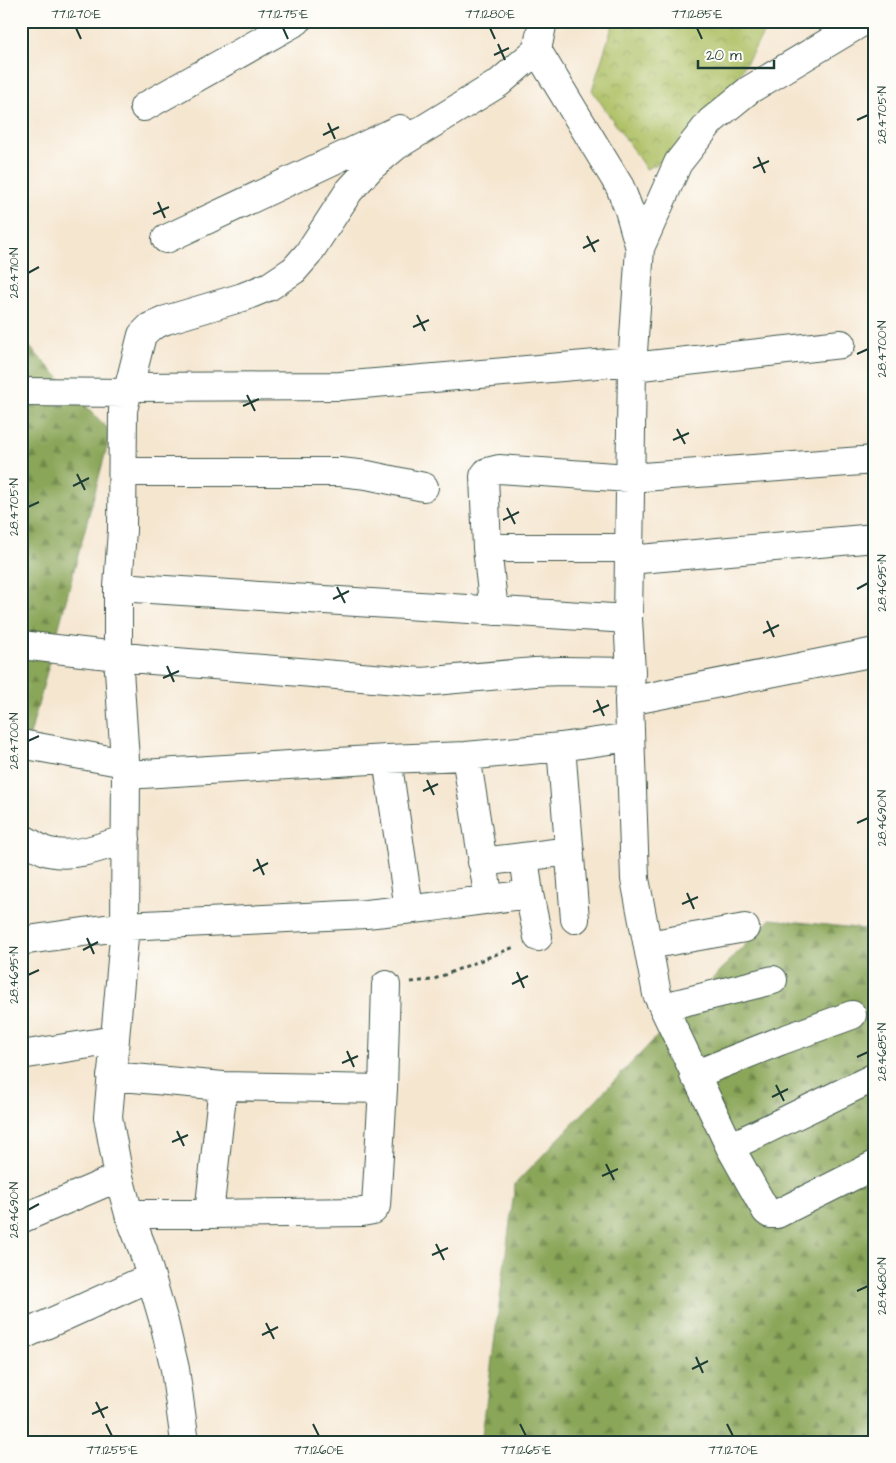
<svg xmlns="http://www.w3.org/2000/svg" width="896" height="1463" font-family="'Architects Daughter',sans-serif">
  <defs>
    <pattern id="forest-firs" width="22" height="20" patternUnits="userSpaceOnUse" patternTransform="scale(1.25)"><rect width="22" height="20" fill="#8aa659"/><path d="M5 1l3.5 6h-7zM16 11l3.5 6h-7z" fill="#70884a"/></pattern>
    <pattern id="park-crowns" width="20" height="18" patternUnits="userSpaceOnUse" patternTransform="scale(1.25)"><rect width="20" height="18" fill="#adc063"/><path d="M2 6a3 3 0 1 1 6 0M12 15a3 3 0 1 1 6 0" fill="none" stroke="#8c9d52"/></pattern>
  </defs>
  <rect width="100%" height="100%" fill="#fdfcf7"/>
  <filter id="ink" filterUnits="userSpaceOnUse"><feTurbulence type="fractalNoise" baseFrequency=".02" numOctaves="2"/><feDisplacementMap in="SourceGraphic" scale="10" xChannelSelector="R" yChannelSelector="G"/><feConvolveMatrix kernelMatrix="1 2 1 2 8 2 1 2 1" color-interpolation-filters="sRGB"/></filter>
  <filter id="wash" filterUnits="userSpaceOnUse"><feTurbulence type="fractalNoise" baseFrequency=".0096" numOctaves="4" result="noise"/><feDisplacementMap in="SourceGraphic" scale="20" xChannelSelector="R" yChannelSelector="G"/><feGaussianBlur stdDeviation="1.12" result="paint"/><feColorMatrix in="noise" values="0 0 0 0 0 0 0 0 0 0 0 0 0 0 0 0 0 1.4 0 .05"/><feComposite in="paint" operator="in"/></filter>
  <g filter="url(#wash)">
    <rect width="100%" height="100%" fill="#f5e6d0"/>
    <path fill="url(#forest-firs)" stroke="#547246" d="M21,338L111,432L21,769Z
      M770,919L875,930V1442H481L515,1184Z"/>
    <path fill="url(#park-crowns)" stroke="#667e4c" d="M614,21H771L732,87L671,158L646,169L592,90Z"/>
  </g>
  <g filter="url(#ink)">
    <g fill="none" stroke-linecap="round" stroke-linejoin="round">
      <defs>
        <path id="street" d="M537,50L620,187L629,210L640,248L632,367L628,619L631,672L629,701L635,879L657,994L730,1147L766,1211L770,1214H777L875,1165
          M144,107L297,21
          M166,239L400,129
          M640,248L678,163L711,121L749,90L864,21
          M632,367L841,344
          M129,387L340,386L632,361
          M21,392L128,393
          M123,472H340L367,475L424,487
          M487,548H629
          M629,560L875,538
          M118,587L628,619
          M494,611L487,548L484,476L487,472L499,469L629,478L875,460
          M21,645L152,660L422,682L535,672L562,671L631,672
          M629,701L875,652
          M21,744L125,763
          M561,747L575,919
          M466,756L489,900
          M387,759L409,909
          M126,775L387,759L466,756L561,747L630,737
          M21,838C31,842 40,850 49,852C75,858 101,847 126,839
          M482,862L570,851
          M529,894L538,937
          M21,941L125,926L366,914L432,907L529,894L524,857
          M648,945L745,928
          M663,1007L773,980
          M21,1055L115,1040
          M694,1075L780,1041L852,1015
          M111,1076L223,1086L383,1089
          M730,1147L875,1077
          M129,1214H209L362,1212L373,1210L376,1206L383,1089L386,985
          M209,1214L223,1086
          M21,1219L119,1177
          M21,1336L151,1277
          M185,1442L175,1369L164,1322L143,1250L129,1214L119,1177L108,1117L125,926L126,775L118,655V587L122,530L123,410L142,335L150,327L166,320L243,297L270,286L294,270L308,254L349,191L371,167L396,146L499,83L537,50L543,21"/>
      </defs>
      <use href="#street" stroke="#3f564b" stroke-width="30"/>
      <path stroke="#3f564b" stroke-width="3" stroke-dasharray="4 4" stroke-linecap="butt" d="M411,982L432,980L514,947"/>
      <use href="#street" stroke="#fff" stroke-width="28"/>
    </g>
  </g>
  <path fill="none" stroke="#1f3d34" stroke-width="2" d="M76,28L81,39M283,28L288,39M490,28L495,39M697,28L702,39M498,44L505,60M494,55L509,48M857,120L868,115M328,123L335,139M323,135L339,127M758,157L765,173M753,168L769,161M158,202L165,218M153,214L169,207M587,236L595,252M583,248L599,240M28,273L39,267M417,315L425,331M413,327L429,320M857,354L868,349M247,395L255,411M243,406L259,399M677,429L685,444M673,440L689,433M77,474L85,490M73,486L89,478M28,507L39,502M507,508L515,524M503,520L519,512M337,587L345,603M857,589L868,583M333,599L349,591M767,621L774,637M763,633L779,625M167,666L174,682M163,678L179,671M597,700L604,716M593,712L609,705M28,741L39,736M427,780L434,795M423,791L438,784M857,823L868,818M257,859L264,875M253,871L268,863M687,893L694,909M682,904L698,897M87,938L94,954M83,950L98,942M517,972L524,988M28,975L39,970M512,984L528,976M347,1051L354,1067M857,1057L868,1052M342,1063L358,1056M776,1085L784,1101M772,1097L788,1089M177,1131L184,1146M172,1142L188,1135M606,1164L614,1180M602,1176L618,1169M28,1210L39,1204M436,1244L444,1260M432,1255L448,1248M857,1291L868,1286M266,1323L274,1339M262,1335L278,1327M696,1357L703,1373M692,1369L708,1361M96,1402L104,1418M92,1414L108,1407M106,1424L112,1436M313,1424L319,1436M520,1424L526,1436M727,1424L733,1436"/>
  <rect width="896" height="1463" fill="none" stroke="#fdfcf7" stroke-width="55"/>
  <path d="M698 60v8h76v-8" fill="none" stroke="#1f3d34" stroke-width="2.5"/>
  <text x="706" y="60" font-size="15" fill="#1f3d34" stroke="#fdfcf7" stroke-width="4" paint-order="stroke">20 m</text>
  <rect x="28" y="28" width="840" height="1408" fill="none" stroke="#1f3d34" stroke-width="2"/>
  <g font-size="12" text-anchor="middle" fill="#1f3d34">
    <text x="76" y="18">77.1270°E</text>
    <text x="283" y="18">77.1275°E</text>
    <text x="490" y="18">77.1280°E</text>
    <text x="697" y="18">77.1285°E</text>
    <text transform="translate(882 115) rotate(-90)" y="4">28.4705°N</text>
    <text transform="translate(14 273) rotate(-90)" y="4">28.4710°N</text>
    <text transform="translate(882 349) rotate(-90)" y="4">28.4700°N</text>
    <text transform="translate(14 507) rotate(-90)" y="4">28.4705°N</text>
    <text transform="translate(882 583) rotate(-90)" y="4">28.4695°N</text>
    <text transform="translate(14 741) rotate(-90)" y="4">28.4700°N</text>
    <text transform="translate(882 818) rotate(-90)" y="4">28.4690°N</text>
    <text transform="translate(14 975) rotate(-90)" y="4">28.4695°N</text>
    <text transform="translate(882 1052) rotate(-90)" y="4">28.4685°N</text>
    <text transform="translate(14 1210) rotate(-90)" y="4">28.4690°N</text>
    <text transform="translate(882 1286) rotate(-90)" y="4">28.4680°N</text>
    <text x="112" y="1454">77.1255°E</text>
    <text x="319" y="1454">77.1260°E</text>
    <text x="526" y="1454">77.1265°E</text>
    <text x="733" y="1454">77.1270°E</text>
  </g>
</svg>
